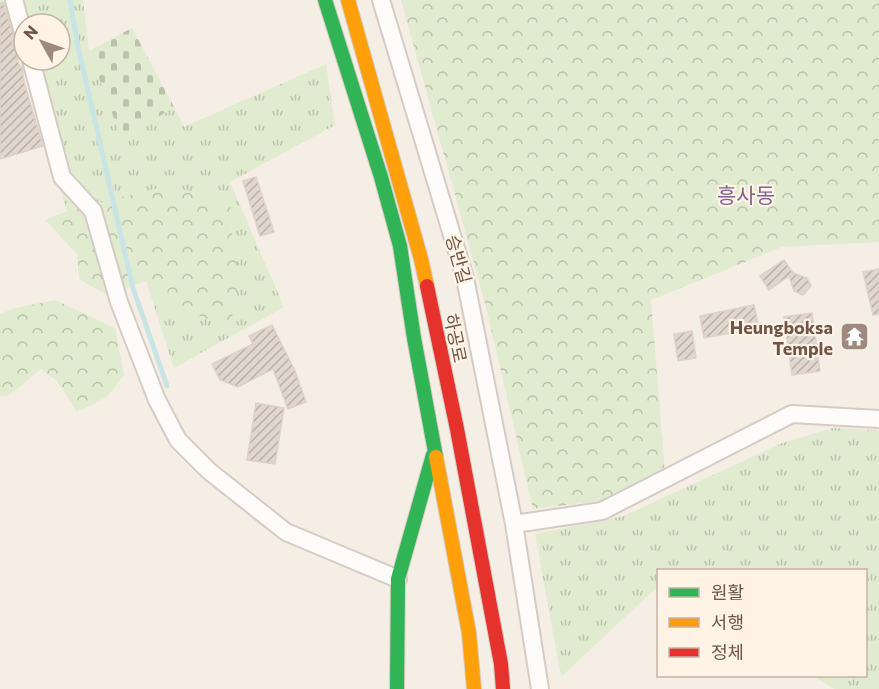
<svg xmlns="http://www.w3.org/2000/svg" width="879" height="689" font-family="Commissioner,'Noto Sans KR',sans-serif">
  <defs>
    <pattern id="grass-tufts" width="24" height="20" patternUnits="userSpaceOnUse" patternTransform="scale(1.5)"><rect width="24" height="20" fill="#e1ebd0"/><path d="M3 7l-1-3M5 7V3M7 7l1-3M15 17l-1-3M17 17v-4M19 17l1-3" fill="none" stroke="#bbc1ab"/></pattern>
    <pattern id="forest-crowns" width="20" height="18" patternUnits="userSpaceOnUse" patternTransform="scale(1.5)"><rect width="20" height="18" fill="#e1ebd0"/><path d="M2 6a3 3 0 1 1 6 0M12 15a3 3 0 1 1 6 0" fill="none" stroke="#bbc1ab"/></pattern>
    <pattern id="cemetery-stones" width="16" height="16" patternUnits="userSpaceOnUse" patternTransform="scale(1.5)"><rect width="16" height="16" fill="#e1ebd0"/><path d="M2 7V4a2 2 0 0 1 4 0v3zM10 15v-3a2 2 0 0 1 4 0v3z" fill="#bbc1ab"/></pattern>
    <pattern id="building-hatch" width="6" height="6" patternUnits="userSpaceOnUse" patternTransform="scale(1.5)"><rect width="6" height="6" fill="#e1d6cd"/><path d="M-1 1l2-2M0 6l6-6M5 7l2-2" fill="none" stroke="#bbb0a8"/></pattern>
  </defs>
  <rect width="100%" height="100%" fill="#f5eee5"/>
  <path fill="url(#grass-tufts)" fill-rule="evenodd" d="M0,0H83L89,51L122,140L174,107L184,127L326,64L335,125L230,182L284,307L174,368L146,281L173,306L232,236L230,205L128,196L67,211L4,6L0,7ZM24,24H60V60H24Z
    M833,428L879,430V689H835L813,676H866V570H658V586L561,677L535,534L624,516L782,443Z"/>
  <path fill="url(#forest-crowns)" d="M401,0H879V242L782,247L651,300L665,472L606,500L533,509L486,307Z
    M166,186L200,193L230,205L232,236L240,278L230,327L173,306L146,281L108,296L79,279L77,254L45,220L67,211Z
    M55,300L115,328L124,375L107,397L77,412L57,381L41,369L8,396H0V314L15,308Z"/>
  <path fill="url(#cemetery-stones)" d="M132,28L174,107L122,140L89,51Z"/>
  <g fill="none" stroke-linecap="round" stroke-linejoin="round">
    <path stroke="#c8e4e4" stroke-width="5" d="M70,0L77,42L133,288L167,386"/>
  </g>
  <path fill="url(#building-hatch)" stroke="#ddd1c8" stroke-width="1.5" d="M3,3L15,40L12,41L20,68L22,67L24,82L43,146L0,159V4Z
    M256,177L274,232L260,236L243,181Z
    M784,260L793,273L807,278L811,286L803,295L794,291L789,276L769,290L760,276Z
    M879,269V314L873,315L863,272Z
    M754,305L759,328L704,338L700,316Z
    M812,313L820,371L792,375L784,317Z
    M272,325L295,371L306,402L288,409L273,369L238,387L220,380L212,364L253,344L249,336Z
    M692,331L696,358L678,361L674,334Z
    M256,403L284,408L275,464L247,460Z"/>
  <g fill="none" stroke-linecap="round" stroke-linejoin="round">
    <defs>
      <path id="street" d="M14,0L24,36
        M381,0L465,278L514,524L540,689
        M31,60L62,177L93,211L119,302L157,400L178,440L209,471L286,532L398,579
        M514,524L602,511L792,414L879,419"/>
      <path id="fast" d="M325,0L381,177L400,246L414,338L436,457
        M397,689L398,579L433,455"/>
      <path id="slow" d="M348,0L421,259L427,286
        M436,457L469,633L474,689"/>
      <path id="jam" d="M427,286L457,429L501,664L503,689"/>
    </defs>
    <use href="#street" stroke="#d6cbc4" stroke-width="20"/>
    <use href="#fast" stroke="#d5cbc2" stroke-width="16"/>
    <use href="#slow" stroke="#d5cbc2" stroke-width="16"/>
    <use href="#jam" stroke="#d5cbc2" stroke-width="16"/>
    <use href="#street" stroke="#fefcfb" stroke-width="16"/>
    <use href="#fast" stroke="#30b455" stroke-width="14"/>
    <use href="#slow" stroke="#ff9f0a" stroke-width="14"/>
    <use href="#jam" stroke="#e5322d" stroke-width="14"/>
  </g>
  <defs>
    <symbol id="temple-square" viewBox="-11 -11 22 22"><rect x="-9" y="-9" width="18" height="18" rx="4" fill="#9f8a7f" stroke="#fff3e5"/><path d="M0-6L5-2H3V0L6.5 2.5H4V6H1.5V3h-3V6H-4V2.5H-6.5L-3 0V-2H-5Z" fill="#fff"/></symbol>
  </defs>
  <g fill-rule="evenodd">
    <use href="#temple-square" x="838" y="320" width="33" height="33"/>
  </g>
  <g text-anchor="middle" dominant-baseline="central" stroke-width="4.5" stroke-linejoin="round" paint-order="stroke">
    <g font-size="18" fill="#705448" stroke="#fff3e5">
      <text transform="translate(459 259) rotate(74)">승반길</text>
      <text transform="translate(456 338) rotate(78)">하공로</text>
    </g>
    <g font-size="18" font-weight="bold" fill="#705448" stroke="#fff3e5" text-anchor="end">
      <text x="833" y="327">Heungboksa<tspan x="833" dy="21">Temple</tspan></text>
    </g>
    <g font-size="21" fill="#816394" stroke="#fff3e5">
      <text x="746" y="194">흥사동</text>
    </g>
  </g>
  <rect x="657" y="569" width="210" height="108" fill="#fff3e5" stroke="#c6b3a6" stroke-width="1.5"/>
  <rect x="669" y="588" width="30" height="9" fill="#30b455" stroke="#c6b3a6" stroke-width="1.5"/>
  <text x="711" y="599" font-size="18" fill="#705448">원활</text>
  <rect x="669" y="618" width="30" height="9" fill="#ff9f0a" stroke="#c6b3a6" stroke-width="1.5"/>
  <text x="711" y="629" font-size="18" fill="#705448">서행</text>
  <rect x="669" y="648" width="30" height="9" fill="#e5322d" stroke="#c6b3a6" stroke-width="1.5"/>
  <text x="711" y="659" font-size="18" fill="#705448">정체</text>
  <g transform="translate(42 42) rotate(310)"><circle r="28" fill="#fff3e5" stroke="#c6b3a6" stroke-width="1.5"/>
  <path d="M0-4.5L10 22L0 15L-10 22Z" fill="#9f8a7f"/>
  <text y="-9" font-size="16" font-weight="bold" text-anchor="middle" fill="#705448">N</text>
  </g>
</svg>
